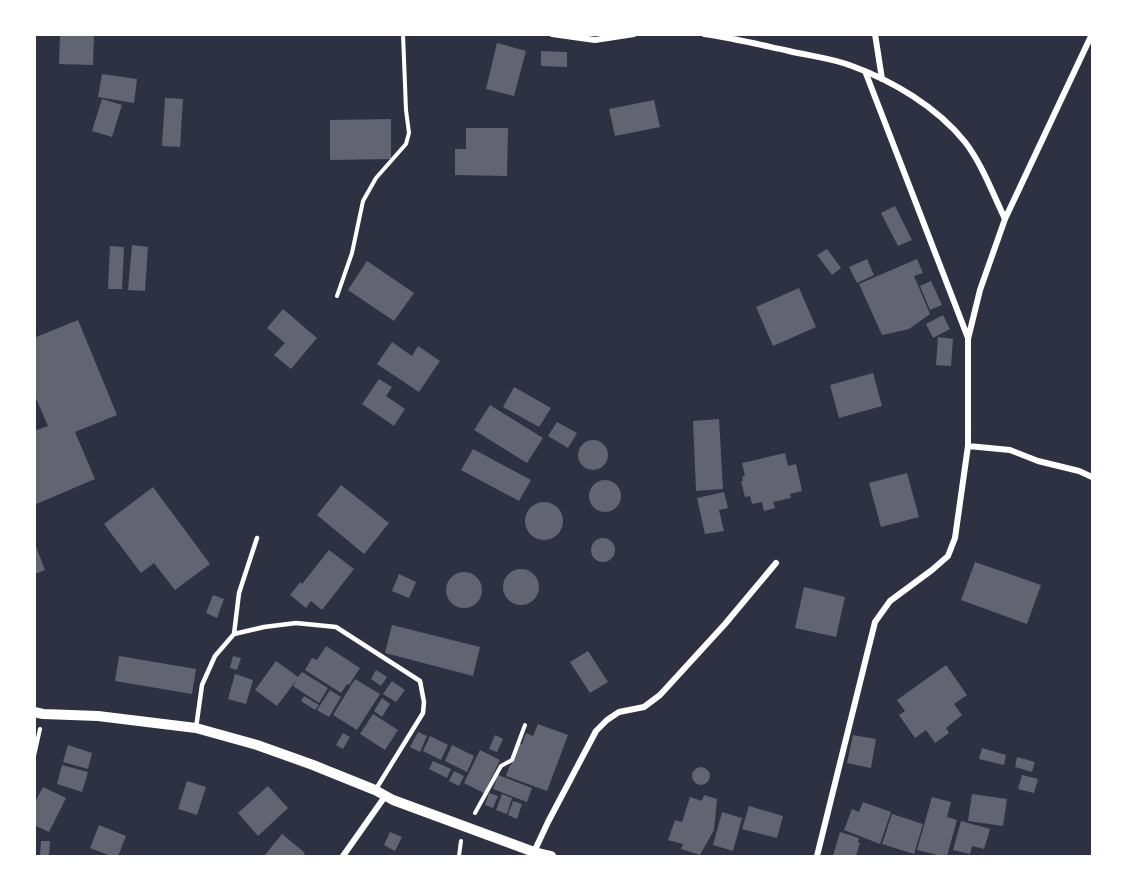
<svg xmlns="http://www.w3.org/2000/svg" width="1127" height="891" font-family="Commissioner,sans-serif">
  <rect width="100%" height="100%" fill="#2d3142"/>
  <path fill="#626471" d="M60,34H94L93,65L59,64Z
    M497,43L526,51L514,96L486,89Z
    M541,51L567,52V67L541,66Z
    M102,74L137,79L134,103L98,97Z
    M165,98L183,99L180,147L162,146Z
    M102,99L122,105L112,137L92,131Z
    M654,100L660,127L615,136L609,109Z
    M391,119V159L330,160V120Z
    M466,128H508L507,176L455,175V149H466Z
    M895,206L912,240L898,246L881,213Z
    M132,245L148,247L145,291L128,290Z
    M110,246L124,247L122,289H108Z
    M827,249L841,268L832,275L817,255Z
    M867,259L874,275L857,283L849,267Z
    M917,259L923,273L914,276L930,314L909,329L882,335L859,284Z
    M367,261L414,293L394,321L348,290Z
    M931,281L942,305L930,310L920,286Z
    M799,288L816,327L773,346L756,307Z
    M283,309L317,338L291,369L274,355L285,343L267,328Z
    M943,315L950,329L933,338L926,324Z
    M78,320L117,415L75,432L95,479L34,505V431L48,426L34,394V338Z
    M938,337L953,339L951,366L936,365Z
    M392,342L412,356L418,346L440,361L419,392L377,364Z
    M873,373L882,406L839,418L830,385Z
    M379,379L392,387L386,396L405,409L394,426L362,404Z
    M514,387L551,408L539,427L503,407Z
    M490,405L543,438L527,463L474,430Z
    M719,419L723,489L696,491L693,421Z
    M557,422L577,433L568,448L548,436Z
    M578 455a15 15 0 1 1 30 0a15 15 0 1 1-30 0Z
    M473,449L531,480L519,501L461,470Z
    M785,453L788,466L796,464L802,491L790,494L791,498L773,502L775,508L764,511L762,502L752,504L750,496L745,497L741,481H743L742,477L745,476L742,463Z
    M907,473L919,517L881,527L869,483Z
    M589 496a16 16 0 1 1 32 0a16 16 0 1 1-32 0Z
    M341,485L389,523L364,554L317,515Z
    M153,487L210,564L175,590L154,563L141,573L104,524Z
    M724,492L728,508L719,510L724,531L705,534L697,498Z
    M525 521a19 19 0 1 1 38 0a19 19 0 1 1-38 0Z
    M591 550a12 12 0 1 1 24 0a12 12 0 1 1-24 0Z
    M35,544L45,570L35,574Z
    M329,550L354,569L322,610L311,601L306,608L290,595L300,582L302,584Z
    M975,562L1041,585L1027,624L961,600Z
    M503 587a18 18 0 1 1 36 0a18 18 0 1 1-36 0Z
    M446 590a18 18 0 1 1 36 0a18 18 0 1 1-36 0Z
    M399,574L416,582L409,598L392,591Z
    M804,587L845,597L836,637L795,628Z
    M213,595L224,599L217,618L206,613Z
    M392,625L480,647L473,676L385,653Z
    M326,646L360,668L349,685L347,684L341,693L305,670L312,658L317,660Z
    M588,651L608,682L590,693L570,662Z
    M119,656L196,669L192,694L115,681Z
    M233,656L241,658L237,670L230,668Z
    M276,661L298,677L302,672L328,688L319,703L293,686L297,679L277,706L255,690Z
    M946,665L967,695L954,704L962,715L946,728L949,733L935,743L926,730L915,738L899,715L905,711L897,700Z
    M376,670L387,677L381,686L371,679Z
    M235,674L253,680L246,704L228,699Z
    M355,679L380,694L357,730L333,715Z
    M392,681L405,690L396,702L383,694Z
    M330,690L341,697L329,717L317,710Z
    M304,696L319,705L315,710L301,701Z
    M382,698L390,704L382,717L374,711Z
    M373,714L398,730L385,750L360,734Z
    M538,724L568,735L547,791L506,776L510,765H511L519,744H522L526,733L533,736Z
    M418,732L427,736L420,752L410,747Z
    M343,733L350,737L343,749L336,745Z
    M495,735L503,739L497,752L489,749Z
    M853,735L876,739L871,768L847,763Z
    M430,736L448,745L441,760L423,751Z
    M68,745L92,753L88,769L63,762Z
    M452,745L474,756L467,772L445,761Z
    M982,748L1006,755L1004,765L979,759Z
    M480,750L500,760L484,793L464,783Z
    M1017,757L1035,762L1032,772L1015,767Z
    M433,761L451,769L447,778L429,769Z
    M62,765L88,772L82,792L57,784Z
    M692 776a9 9 0 1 1 18 0a9 9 0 1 1-18 0Z
    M454,771L464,776L459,786L449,781Z
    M498,775L532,788L527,802L493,789Z
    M1022,775L1038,779L1034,793L1018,789Z
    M187,781L206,787L197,815L178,809Z
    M268,786L288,808L258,836L238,813Z
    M43,787L66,798L49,832L34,825V804Z
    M489,793L498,796L493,808L485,805Z
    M502,794L512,798L507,814L496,810Z
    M972,794L1007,799L1003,826L968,821Z
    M704,795L717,799L714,830L700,855L681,849L683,844L668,840L675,820L682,822L690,797L702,801Z
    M932,797L951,802L947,817L957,820L947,856H942L917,850Z
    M513,801L522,804L517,819L508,815Z
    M863,802L891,812L880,844L844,830L852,809L859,812Z
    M749,806L783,816L777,838L742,829Z
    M722,812L742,818L733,851L713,845Z
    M892,814L923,824L914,854L882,844Z
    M961,821L990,829L984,849L972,846L970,854L953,850Z
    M99,825L126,836L118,856H111L90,848Z
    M390,832L402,837L395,851L384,845Z
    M840,832L859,838L858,843H860L856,856H833Z
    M282,834L305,853L302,856H264Z
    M41,841H50L49,856H40Z"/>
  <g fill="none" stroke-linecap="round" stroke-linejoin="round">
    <path stroke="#fff" stroke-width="4" d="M337,296L352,253L363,201L376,178L406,144L409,133L406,110L403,34
      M34,756L40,729
      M475,813L501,766L512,760L525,725
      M459,856L461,841"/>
    <path stroke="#fff" stroke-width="4.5" d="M234,634L239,593L257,538
      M196,728L202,685L215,656L234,634L264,627L296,623L336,627L420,681L424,702L423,713L376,789"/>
    <path stroke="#fff" stroke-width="6" d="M552,34L595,40L634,34
      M704,34C733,38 761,45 789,51C810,56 832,58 852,66C893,81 937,107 965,142C982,164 993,194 1005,219
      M875,34L882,79
      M865,71L968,338
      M968,446L1010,450L1038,461L1079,471L1092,477
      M534,852L548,822L596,731L607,720L619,712L644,707L660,695L725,624L776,563
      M343,856L386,795
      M817,856L875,622L890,601L932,570L948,556L955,538L968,446V339L980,290L1005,219L1092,34"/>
    <path stroke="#fff" stroke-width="10" d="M34,712L43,714L98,716L196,728L257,745L313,765L375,790L393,800L534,852L551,856"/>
  </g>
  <rect width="1127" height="891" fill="none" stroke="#ffffff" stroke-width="72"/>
</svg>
